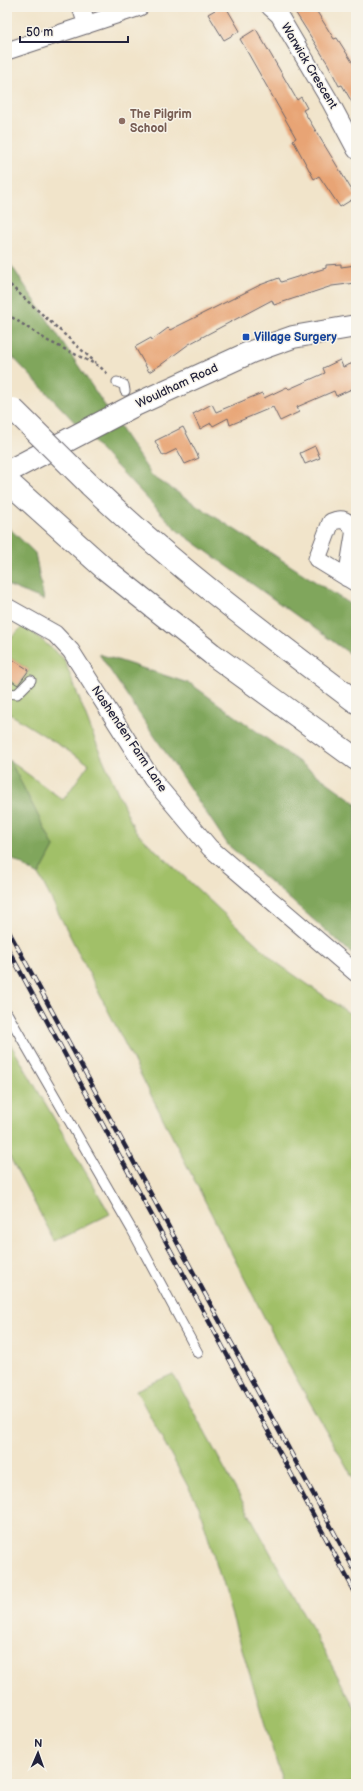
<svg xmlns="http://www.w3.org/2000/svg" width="363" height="1791" font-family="'Balsamiq Sans',sans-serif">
  <rect width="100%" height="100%" fill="#f7f3e8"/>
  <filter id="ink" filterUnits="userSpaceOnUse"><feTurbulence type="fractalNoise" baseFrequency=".025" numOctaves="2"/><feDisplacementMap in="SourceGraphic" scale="8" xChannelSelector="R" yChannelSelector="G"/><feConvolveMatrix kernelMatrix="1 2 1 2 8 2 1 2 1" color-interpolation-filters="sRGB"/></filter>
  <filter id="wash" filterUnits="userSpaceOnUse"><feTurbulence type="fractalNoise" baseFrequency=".012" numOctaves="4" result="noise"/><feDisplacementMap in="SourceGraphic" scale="16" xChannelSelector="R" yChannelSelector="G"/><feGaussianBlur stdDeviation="0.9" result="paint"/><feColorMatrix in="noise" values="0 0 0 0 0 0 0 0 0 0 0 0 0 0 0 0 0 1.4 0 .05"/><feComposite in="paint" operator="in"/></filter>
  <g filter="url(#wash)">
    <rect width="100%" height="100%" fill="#f1e4ca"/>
    <path fill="#a1c068" stroke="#627152" d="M24,625L64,659L99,750L135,831L277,963L356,1018V1483L288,1364L39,875L54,847L10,761L63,800L89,764L7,712V678L19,685L29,670L7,656V642Z
      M7,1038L110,1214L55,1241L7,1152Z
      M173,1374L356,1710V1784H283L199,1507L136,1390Z"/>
    <path fill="#80a65c" stroke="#51644c" d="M7,259L152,476L356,608V658L178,531L9,353L7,351Z
      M7,526L35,553L44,600L7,585Z
      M99,654L191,684L356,803V957L228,845Z
      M7,760L10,761L54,847L39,875L7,856Z"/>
    <g id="blocks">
      <path fill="#e8a475" d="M220,7H226L240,31L224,40L208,14Z
        M292,7H314L334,39L337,38L356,68V109L342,85L339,86L328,64Z
        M256,29L297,100L301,97L307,108L303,110L356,197L340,207L319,176L314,179L293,140L296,138L240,39Z
        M341,264V267L356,265V283L332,286L274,305L272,300L189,344L162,364L149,372L135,347L151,338L152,340L168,328L170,330L260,285L279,278L281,282L326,268V265Z
        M340,360L343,367L356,362V387L336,396L334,391L297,407L299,412L280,421L273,407L230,425L228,418L213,426L211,423L200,429L193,414L212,404L216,412L262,393L264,398L287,387L289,389L325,373L323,368Z
        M183,427L199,458L185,464L177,449L163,456L155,441Z
        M315,446L320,458L305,464L300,453Z
        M7,656L29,670L18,685L7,678Z"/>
    </g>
  </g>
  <g filter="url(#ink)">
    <use href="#blocks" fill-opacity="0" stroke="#6a666d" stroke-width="1"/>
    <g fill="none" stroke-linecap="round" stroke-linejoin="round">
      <defs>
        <path id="service" d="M117,382L124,385L125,391
          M7,693L17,694L31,680
          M7,1013L132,1230L198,1353"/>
        <path id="minor" d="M81,7L87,25
          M270,7L279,15L331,103L356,150
          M7,51L140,7
          M347,578L355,529C347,521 343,517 331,522L317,559L356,583
          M7,607L55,634L71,651L152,779L210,848L356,973"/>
        <path id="tertiary" d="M7,472L135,405L251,352L293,337L356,326"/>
        <path id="motorway" d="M7,481L104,568L212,654L356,759
          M90,485C173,565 264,633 356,702"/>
      </defs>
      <use href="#service" stroke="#6a666d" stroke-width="11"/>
      <use href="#minor" stroke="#6a666d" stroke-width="19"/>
      <use href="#tertiary" stroke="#6a666d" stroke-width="24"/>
      <use href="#motorway" stroke="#6a666d" stroke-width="24"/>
      <path stroke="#6a666d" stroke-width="2.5" stroke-dasharray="3 3" stroke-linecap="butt" d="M7,280L12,287L96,363
        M7,314L48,341L99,366L109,375"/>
      <use href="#service" stroke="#fff" stroke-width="9"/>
      <use href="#minor" stroke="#fff" stroke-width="17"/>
      <use href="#tertiary" stroke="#fff" stroke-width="22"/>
      <use href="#motorway" stroke="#fff" stroke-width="22"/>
      <defs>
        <path id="rail" d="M7,928L356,1573
          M7,947L356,1594"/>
      </defs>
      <use href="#rail" stroke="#22223b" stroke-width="4.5"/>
      <use href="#rail" stroke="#f7f3e8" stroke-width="3" stroke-dasharray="9" stroke-linecap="butt"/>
      <defs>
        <path id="motorway-bridge" d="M13,409L90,485"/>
      </defs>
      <use href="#motorway-bridge" stroke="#6a666d" stroke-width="24" stroke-linecap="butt"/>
      <use href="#motorway-bridge" stroke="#fff" stroke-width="22"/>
    </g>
  </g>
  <circle fill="#8d6e63" stroke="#f7f3e8" stroke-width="1.5" cx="122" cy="121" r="4"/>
  <rect fill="#1a4fb4" stroke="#f7f3e8" stroke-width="1.5" x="242" y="333" width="8" height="8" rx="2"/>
  <g text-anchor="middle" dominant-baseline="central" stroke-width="3" stroke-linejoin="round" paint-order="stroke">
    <g font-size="12" fill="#22223b" stroke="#f7f3e8">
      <text transform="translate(309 66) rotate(59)">Warwick Crescent</text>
      <text transform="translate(177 386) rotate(-25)">Wouldham Road</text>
      <text transform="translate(129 739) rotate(56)">Nashenden Farm Lane</text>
    </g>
    <g font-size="12" font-weight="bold" fill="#785e54" stroke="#f7f3e8" text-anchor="start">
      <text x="130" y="114">The Pilgrim<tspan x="130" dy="14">School</tspan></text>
    </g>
    <g font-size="12" font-weight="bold" fill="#164399" stroke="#f7f3e8" text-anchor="start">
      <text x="254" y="337">Village Surgery</text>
    </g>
  </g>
  <rect width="363" height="1791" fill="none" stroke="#f7f3e8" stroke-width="24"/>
  <g transform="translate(38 1753) rotate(2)" stroke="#f7f3e8" stroke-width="3" paint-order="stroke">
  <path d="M0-3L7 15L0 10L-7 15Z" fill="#22223b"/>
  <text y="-6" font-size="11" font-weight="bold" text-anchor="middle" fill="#22223b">N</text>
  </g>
  <path d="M20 36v6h108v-6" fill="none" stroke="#22223b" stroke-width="2"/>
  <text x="26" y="36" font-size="12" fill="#22223b" stroke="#f7f3e8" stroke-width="3" paint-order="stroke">50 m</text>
</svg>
